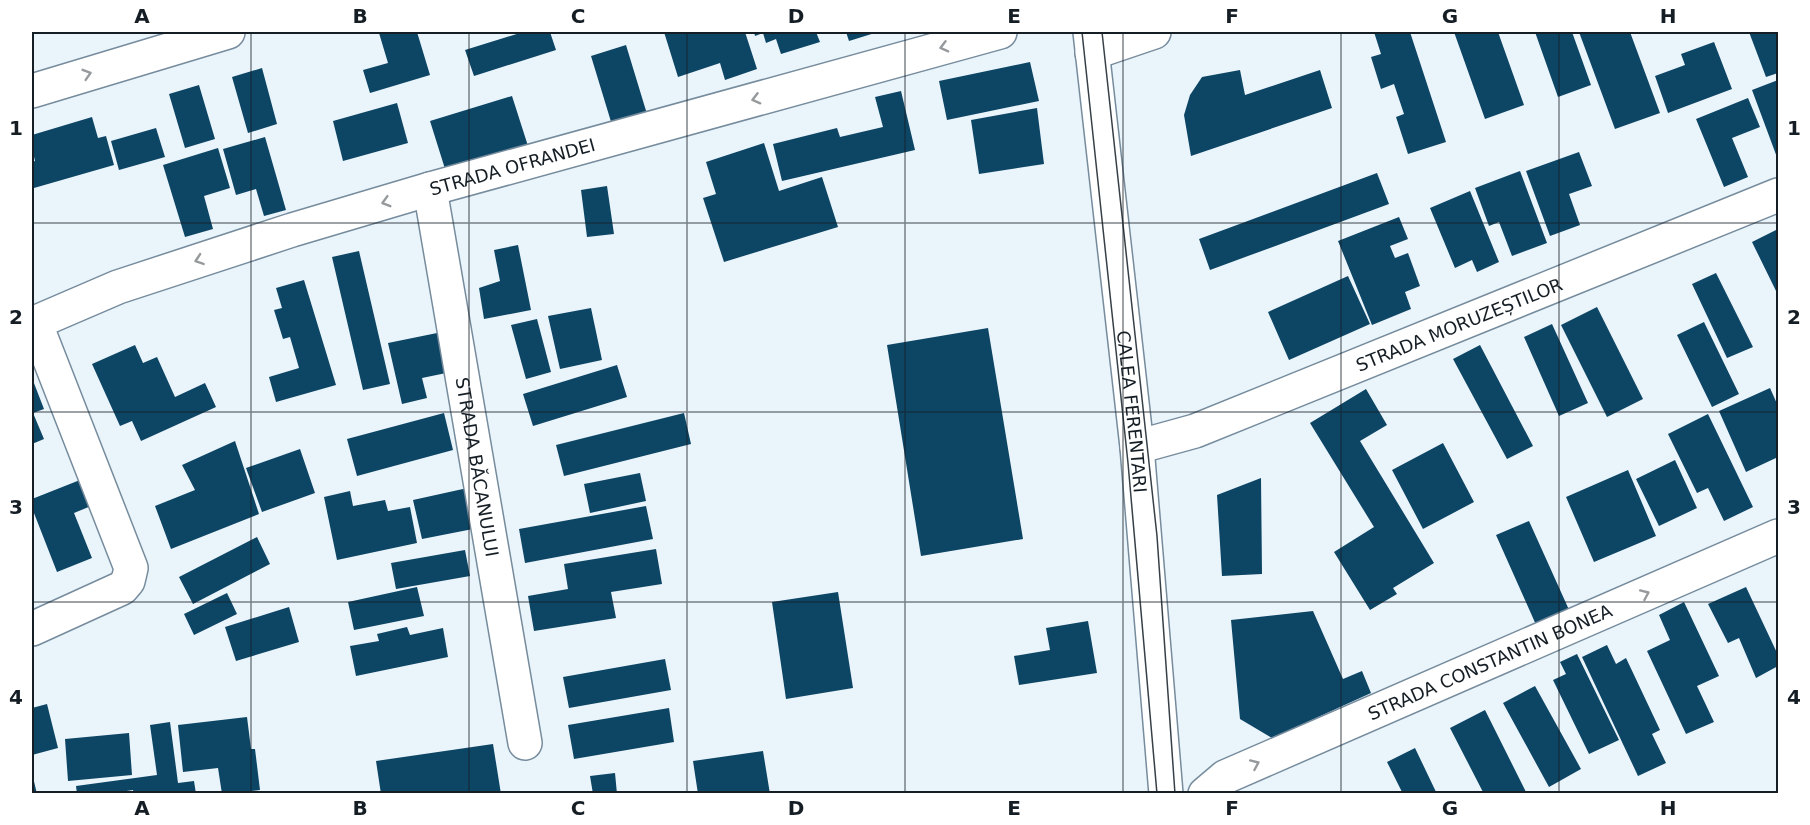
<svg xmlns="http://www.w3.org/2000/svg" width="1810" height="825" font-family="'DejaVu Sans',sans-serif">
  <rect width="100%" height="100%" fill="#eaf4fb"/>
  <path fill="#0d4565" d="M383,32H417L430,75L370,93L363,70L388,63L379,33Z
    M523,32H550L556,50L474,76L465,50Z
    M664,32H745L757,69L725,80L720,63L678,77Z
    M754,32H816L820,42L781,54L776,39L766,43L763,33L755,36Z
    M846,32H878L849,41Z
    M1374,32H1410L1446,142L1408,154L1396,117L1404,114L1394,84L1381,89L1371,57L1381,54Z
    M1454,32H1498L1524,105L1485,119Z
    M1535,32H1572L1591,85L1558,97Z
    M1579,32H1630L1660,113L1615,129Z
    M1749,32H1778V73L1766,77Z
    M1714,42L1732,89L1668,113L1655,76L1685,65L1681,54Z
    M626,45L647,114L612,125L591,56Z
    M1030,62L1039,101L947,120L939,81Z
    M262,68L277,124L248,133L232,77Z
    M1240,70L1245,95L1320,70L1332,108L1191,156L1184,115L1190,95L1202,77Z
    M1778,80V160L1752,90Z
    M199,85L215,139L185,148L169,94Z
    M901,91L915,150L782,181L773,144L837,128L840,137L883,127L875,97Z
    M512,96L528,146L446,172L430,121Z
    M1748,98L1760,127L1732,138L1748,177L1724,187L1696,119Z
    M397,103L408,143L343,161L333,121Z
    M1037,108L1044,164L979,174L971,120Z
    M92,117L98,138L106,136L114,165L34,188L32,179V162L35,161L32,148V135Z
    M156,128L165,157L119,170L111,141Z
    M265,137L286,210L264,216L256,189L236,195L223,149Z
    M764,143L779,191L822,177L838,227L724,262L703,198L716,194L706,162Z
    M218,148L230,188L204,196L213,229L185,237L163,165Z
    M1579,152L1592,186L1569,194L1580,225L1550,236L1526,171Z
    M1520,171L1547,243L1512,256L1499,222L1489,226L1475,188Z
    M1377,173L1389,204L1210,270L1199,239Z
    M607,186L614,234L587,237L581,190Z
    M1470,191L1499,262L1477,272L1472,260L1455,268L1430,208Z
    M1399,217L1408,239L1390,246L1395,258L1408,253L1420,286L1405,292L1411,309L1372,325L1338,241Z
    M1778,229V295L1752,242Z
    M518,245L531,310L484,319L479,288L500,281L494,250Z
    M359,251L390,384L363,390L332,257Z
    M1716,273L1753,347L1727,358L1692,284Z
    M1348,276L1370,324L1289,360L1268,312Z
    M304,280L336,385L276,402L269,377L299,368L290,337L283,339L274,310L282,308L276,288Z
    M1597,307L1643,399L1607,417L1561,325Z
    M591,308L602,360L560,369L548,316Z
    M537,319L551,372L526,379L511,325Z
    M1704,322L1739,394L1712,407L1677,335Z
    M1552,324L1588,403L1559,416L1524,337Z
    M988,328L1023,539L921,556L887,345Z
    M442,332L451,372L422,378L427,398L402,404L388,343Z
    M135,345L143,363L157,357L175,397L205,383L216,407L141,441L132,421L120,426L92,364Z
    M1480,345L1533,446L1507,459L1453,359Z
    M617,365L627,397L533,426L523,394Z
    M32,378L44,409L33,413L44,439L32,444Z
    M1770,388L1778,406V457L1746,472L1719,411Z
    M1366,389L1387,425L1360,441L1434,563L1393,588L1397,594L1370,610L1334,552L1374,527L1310,423Z
    M444,413L453,450L357,476L347,439Z
    M684,413L691,444L564,476L556,445Z
    M1708,414L1753,507L1724,521L1708,488L1697,493L1668,434Z
    M235,441L259,514L171,549L155,506L195,490L182,465Z
    M1443,443L1474,502L1423,529L1392,470Z
    M300,449L315,493L262,512L246,468Z
    M1675,460L1697,508L1659,526L1636,479Z
    M1628,470L1656,536L1594,562L1566,497Z
    M640,473L646,501L590,513L584,484Z
    M1261,478L1262,574L1222,576L1217,495Z
    M80,480L91,506L74,513L92,558L57,572L32,508V499Z
    M472,487L478,528L422,539L413,500Z
    M350,491L353,506L385,500L388,511L410,507L417,543L337,560L324,497Z
    M646,506L653,539L525,563L519,529Z
    M1529,521L1570,612L1537,627L1496,535Z
    M257,537L270,564L193,604L179,577Z
    M656,549L662,584L611,592L616,618L534,631L528,596L568,589L564,564Z
    M465,550L470,576L396,589L391,563Z
    M417,587L424,616L354,630L348,602Z
    M1746,587L1778,655V666L1756,678L1739,638L1728,643L1708,604Z
    M838,592L853,688L786,699L772,602Z
    M227,593L237,614L194,635L184,614Z
    M1684,602L1719,676L1697,686L1714,722L1686,734L1647,651L1670,640L1659,615Z
    M289,607L299,642L236,661L225,627Z
    M1313,611L1343,679L1362,671L1371,693L1272,738L1240,719L1231,620Z
    M1088,621L1097,673L1019,685L1014,656L1050,650L1046,628Z
    M407,627L410,635L443,628L448,657L356,676L350,646L379,641L377,634Z
    M1607,645L1616,664L1626,658L1660,730L1652,734L1666,763L1638,776L1582,657Z
    M1577,654L1619,740L1589,754L1553,680L1566,674L1560,662Z
    M665,659L671,690L569,708L563,677Z
    M1535,686L1581,769L1549,787L1503,703Z
    M47,704L58,748L32,755V708Z
    M669,708L674,742L574,759L568,725Z
    M1485,710L1527,794H1484L1450,728Z
    M247,717L251,749H255L260,790L222,794L218,768L183,772L178,725Z
    M170,722L178,783L194,781L196,794H134L133,790L107,794H77L76,786L157,775L150,725Z
    M129,733L132,775L68,781L65,739Z
    M493,744L501,794H381L376,761Z
    M1415,748L1437,794H1403L1387,762Z
    M763,751L770,794H698L693,761Z
    M32,773L37,794H32Z
    M615,773L617,794H593L590,776Z"/>
  <g fill="none" stroke-linecap="round" stroke-linejoin="round">
    <defs>
      <g id="street">
        <path d="M1092,53L1154,32"/>
        <path d="M32,91L228,32"/>
        <path id="s1" d="M430,189L525,743"/>
        <path id="s2" d="M32,324L118,287L292,230L430,189L1000,32"/>
        <path id="s3" d="M1137,447L1195,431L1778,195"/>
        <path d="M32,629L122,588L128,581L131,568L35,322"/>
        <path id="s4" d="M1205,794L1225,777L1778,536"/>
      </g>
      <g id="secondary">
        <path id="s5" d="M1090,32L1137,447L1166,794"/>
      </g>
    </defs>
    <use href="#street" stroke="#768c9d" stroke-width="36"/>
    <use href="#secondary" stroke="#768c9d" stroke-width="36"/>
    <use href="#street" stroke="#fff" stroke-width="33"/>
    <use href="#secondary" stroke="#fff" stroke-width="33"/>
    <path stroke="#374047" stroke-width="1.5" d="M1082,32L1128,463L1157,794
      M1102,32L1157,536L1175,794"/>
  </g>
  <defs><path id="oneway-chevron" d="M-2-3.5L2.5 0L-2 3.5" fill="none" stroke-width="1.6" stroke-linecap="round" stroke-linejoin="round" transform="scale(1.5)"/></defs>
  <g stroke="#969a9d">
    <use href="#oneway-chevron" transform="translate(944 47) rotate(165)"/>
    <use href="#oneway-chevron" transform="translate(87 74) rotate(-17)"/>
    <use href="#oneway-chevron" transform="translate(756 99) rotate(165)"/>
    <use href="#oneway-chevron" transform="translate(386 202) rotate(164)"/>
    <use href="#oneway-chevron" transform="translate(199 260) rotate(161)"/>
    <use href="#oneway-chevron" transform="translate(1645 594) rotate(-24)"/>
    <use href="#oneway-chevron" transform="translate(1255 764) rotate(-24)"/>
  </g>
  <path fill="none" stroke="#161e25" stroke-width="1.5" stroke-opacity="0.55" d="M251,32V794M469,32V794M687,32V794M905,32V794M1123,32V794M1341,32V794M1559,32V794M32,223H1778M32,412H1778M32,602H1778"/>
  <g text-anchor="middle" dominant-baseline="central" stroke-width="6" stroke-linejoin="round" paint-order="stroke">
    <g font-size="18" fill="#161e25" stroke="#fff">
      <text stroke="none"><textPath href="#s2" startOffset="506">STRADA OFRANDEI</textPath></text>
      <text stroke="none"><textPath href="#s3" startOffset="345">STRADA MORUZEȘTILOR</textPath></text>
      <text stroke="none"><textPath href="#s5" startOffset="382">CALEA FERENTARI</textPath></text>
      <text stroke="none"><textPath href="#s1" startOffset="282">STRADA BĂCANULUI</textPath></text>
      <text stroke="none"><textPath href="#s4" startOffset="315">STRADA CONSTANTIN BONEA</textPath></text>
    </g>
  </g>
  <rect width="1810" height="825" fill="none" stroke="#ffffff" stroke-width="66"/>
  <rect x="33" y="33" width="1744" height="759" fill="none" stroke="#161e25" stroke-width="2"/>
  <g font-size="20" text-anchor="middle" font-weight="bold" fill="#161e25">
    <text x="142" y="23">A</text>
    <text x="360" y="23">B</text>
    <text x="578" y="23">C</text>
    <text x="796" y="23">D</text>
    <text x="1014" y="23">E</text>
    <text x="1232" y="23">F</text>
    <text x="1450" y="23">G</text>
    <text x="1668" y="23">H</text>
    <text x="16" y="135">1</text>
    <text x="1794" y="135">1</text>
    <text x="16" y="324">2</text>
    <text x="1794" y="324">2</text>
    <text x="16" y="514">3</text>
    <text x="1794" y="514">3</text>
    <text x="16" y="704">4</text>
    <text x="1794" y="704">4</text>
    <text x="142" y="815">A</text>
    <text x="360" y="815">B</text>
    <text x="578" y="815">C</text>
    <text x="796" y="815">D</text>
    <text x="1014" y="815">E</text>
    <text x="1232" y="815">F</text>
    <text x="1450" y="815">G</text>
    <text x="1668" y="815">H</text>
  </g>
</svg>
